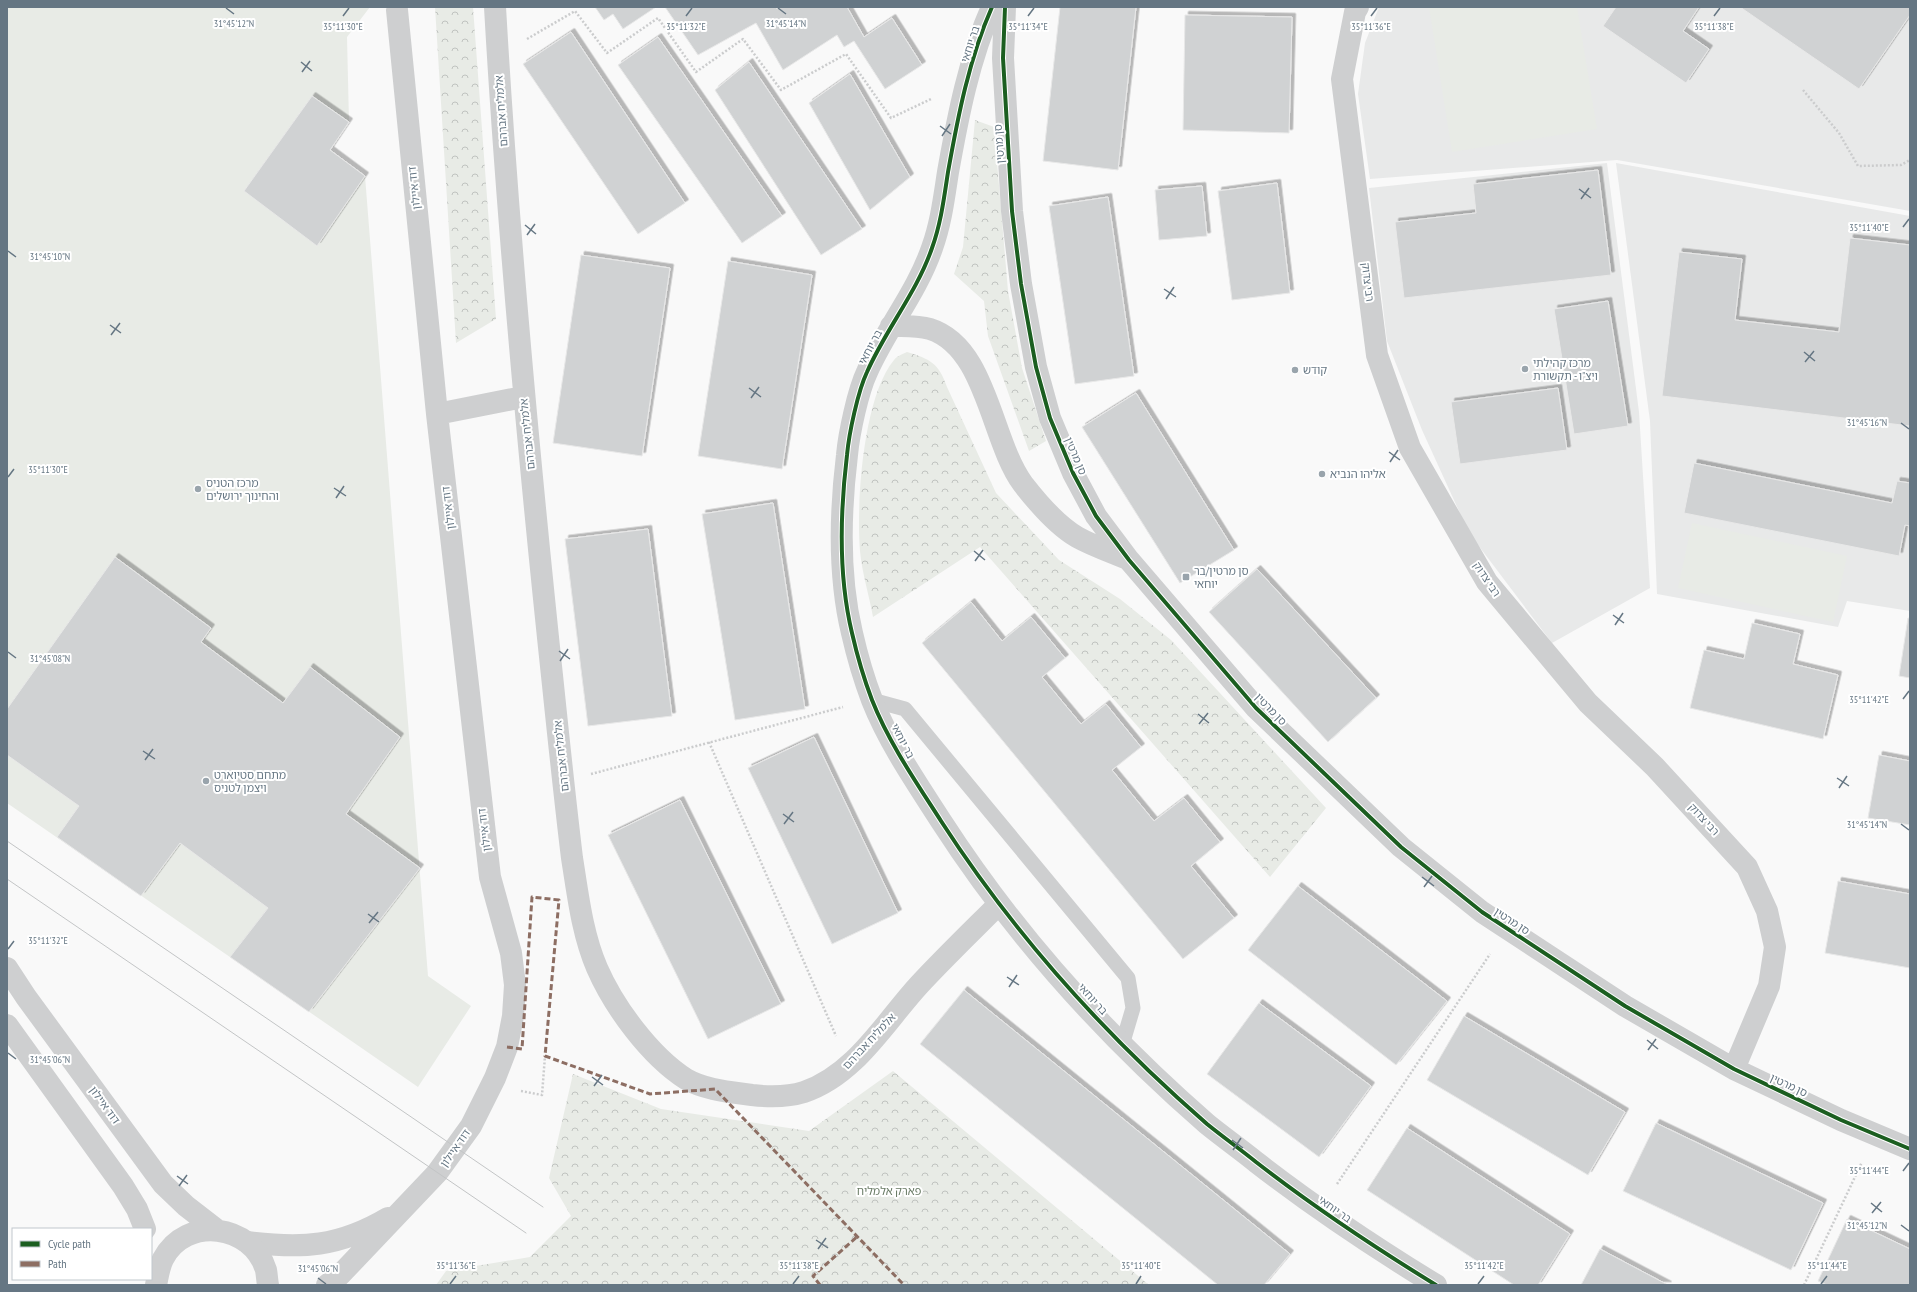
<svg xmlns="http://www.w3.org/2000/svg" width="1917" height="1292" font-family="'PT Sans Narrow','Noto Sans Hebrew',sans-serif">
  <defs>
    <pattern id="park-crowns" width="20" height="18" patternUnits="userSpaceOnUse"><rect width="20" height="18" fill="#e8ebe6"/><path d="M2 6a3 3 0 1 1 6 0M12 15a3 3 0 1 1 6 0" fill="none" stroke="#c0c3c0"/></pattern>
    <filter id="shadow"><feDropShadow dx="3.5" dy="-3.5" stdDeviation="0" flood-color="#0004"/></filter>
  </defs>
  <rect width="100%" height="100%" fill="#f9f9f9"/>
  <path fill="#e8e9e9" d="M1379,7H1910V211L1617,160L1370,179L1358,94L1365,43Z
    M1607,163L1639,412L1650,588L1552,643L1469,533L1422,430L1387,341L1369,188Z
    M1616,163L1910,216V611L1847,601L1838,627L1657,594L1650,421Z"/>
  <path fill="#e8ebe6" d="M7,7H370L347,37L349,122L330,150L365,176L428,976L471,1006L418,1087L7,803Z
    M1429,7H1577L1597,129L1452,152Z
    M1692,523L1847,556L1833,622L1678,588Z"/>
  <path fill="url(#park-crowns)" d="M435,7H473L496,319L456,343Z
    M975,120L994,127L1008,291L1022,368L1046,441L1029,451L988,336L984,301L954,274L963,247Z
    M907,352C930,359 939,363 947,387L996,493L1059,560L1120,599L1171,640L1326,808L1270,877L980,547L873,617C869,595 862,573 860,551C856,504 863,397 894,360C897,356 903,354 907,352Z
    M893,1071L1149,1285H436L446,1271L530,1257L571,1216L549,1178L573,1074L661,1109L809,1131Z"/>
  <path fill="#d0d2d3" stroke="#e8e8e8" filter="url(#shadow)" d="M595,7H656L623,29L613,14L604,20Z
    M665,7H776L777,9L781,7H847L864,37L892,18L922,65L885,89L854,41L844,47L837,35L783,70L756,23L698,55Z
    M1060,7H1136L1118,170L1043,161Z
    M1616,7H1699L1683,31L1709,49L1686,83L1603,26Z
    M1740,7H1910V15L1859,89Z
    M1185,15L1292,17L1289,133L1183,130Z
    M571,32L685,203L638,234L523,64Z
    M658,37L782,216L742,243L618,65Z
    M749,62L862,229L821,255L715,90Z
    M850,74L910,177L870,210L809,103Z
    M312,96L349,122L330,150L365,176L317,246L244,191Z
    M1598,170L1611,275L1404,298L1395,222L1476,213L1473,184Z
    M1277,183L1290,293L1232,300L1218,191Z
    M1202,186L1207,236L1159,240L1155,190Z
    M1108,197L1134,376L1075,384L1049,206Z
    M1850,238L1910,245V426L1662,396L1679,252L1742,259L1735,320L1839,332Z
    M581,255L670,268L642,456L553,443Z
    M728,261L812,275L782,469L698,456Z
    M1608,301L1628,426L1574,434L1554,309Z
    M1558,388L1567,450L1460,464L1451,402Z
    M1136,393L1234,550L1180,583L1082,427Z
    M1694,463L1892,503L1897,481L1910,483V526L1905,525L1899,556L1684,513Z
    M773,503L805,709L735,720L702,514Z
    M648,529L672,716L588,726L565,539Z
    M115,557L211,628L201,642L283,703L310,667L400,737L346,814L420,868L309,1012L230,957L268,908L180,843L141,896L57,837L79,806L7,755V709Z
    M1257,569L1376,698L1328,742L1209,612Z
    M971,602L1002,641L1031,617L1065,658L1042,677L1081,724L1106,704L1141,747L1112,770L1154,821L1184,798L1220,842L1191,866L1234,918L1183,959L922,643Z
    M1908,618H1910V678L1899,676Z
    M1752,623L1800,634L1793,664L1838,675L1823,739L1690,708L1704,650L1744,659Z
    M814,737L898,913L832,944L748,768Z
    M1879,755L1910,761V825L1868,818Z
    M680,800L781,1004L708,1039L608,835Z
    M1838,881L1910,894V968L1825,953Z
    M1298,886L1447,1001L1396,1065L1248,950Z
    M964,990L1290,1254L1264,1285H1218L920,1044Z
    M1259,1003L1371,1086L1319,1157L1207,1074Z
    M1464,1016L1625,1112L1588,1175L1427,1080Z
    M1656,1123L1823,1203L1791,1270L1623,1191Z
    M1407,1128L1570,1234L1538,1285H1514L1367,1190Z
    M1847,1219L1910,1249V1285H1827L1818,1281Z
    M1600,1249L1668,1285H1581Z"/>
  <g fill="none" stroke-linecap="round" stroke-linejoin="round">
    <path stroke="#cbcccd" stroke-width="2.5" stroke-dasharray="2 2" stroke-linecap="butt" d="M527,39L575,11L607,53L658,18L696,72L743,39L781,90L846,54L891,118L931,99
      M1803,90L1839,133L1858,166L1901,165L1910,160
      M709,742L836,1036
      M591,774L843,707
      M521,1091L542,1095L545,1056
      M1337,1184L1490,954
      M1804,1285L1862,1162"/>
    <path stroke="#cecfd0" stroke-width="15" d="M872,700L905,709L1128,978L1133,1008L1122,1045"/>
    <path stroke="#cecfd0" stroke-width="22" d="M495,7C508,234 529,459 553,685C559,743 565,800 572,858C578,895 582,933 597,968C614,1007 650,1056 686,1079C705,1090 731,1092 752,1095C769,1097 788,1097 804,1092C855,1075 885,1022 919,985C945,957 972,931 999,904
      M992,7C969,59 958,116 948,172C944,198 941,223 932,248C917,292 886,329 867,372C858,391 849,433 847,455C840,513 838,575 852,633C857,655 864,679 872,700C889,743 916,782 941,821C1014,934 1106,1036 1207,1124C1223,1137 1240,1149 1256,1162C1314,1207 1374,1247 1436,1285
      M1005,7L1003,58L1012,211L1021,284L1036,367L1050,418L1073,473L1096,516L1129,560L1256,708L1401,847L1482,912L1625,1006L1734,1069L1841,1120L1910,1149
      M1358,7L1355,12L1342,79L1377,355L1410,448L1487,582L1588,703L1655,767L1747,867L1767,911L1775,947L1769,986L1734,1069
      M891,326C904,326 917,325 930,329C987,347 991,441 1023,484C1037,502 1058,526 1077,537C1093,546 1111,552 1128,559
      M437,414L523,397
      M247,1242C302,1249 339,1247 388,1218
      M327,1285L340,1275L437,1173L471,1126L495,1078L507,1047L513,1016L515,985L511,953L490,877L437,414L397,10"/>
    <path stroke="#cecfd0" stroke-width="22" d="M7,968L26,997L163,1184L186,1206L217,1230
      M7,1025L123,1186L137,1209L145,1229
      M156,1285C158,1276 159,1267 163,1259C186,1215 252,1224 266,1270C267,1275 267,1280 268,1285"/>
    <path stroke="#c3c5c6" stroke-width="1" d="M7,841L543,1207
      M7,879L526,1233"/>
    <path stroke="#8d6e63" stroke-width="3" stroke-dasharray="6 3" stroke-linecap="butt" d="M507,1047L522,1049L532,897L559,900L545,1056L650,1094L715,1089L904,1285
      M820,1285L813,1276L858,1236"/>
    <defs>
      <path id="cycleway" d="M992,7C969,59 958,116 948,172C944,198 941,223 932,248C917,292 886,329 867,372C858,391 849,433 847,455C840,513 838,575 852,633C857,655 864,679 872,700C889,743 916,782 941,821C1014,934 1106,1036 1207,1124C1223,1137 1240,1149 1256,1162C1314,1207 1374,1247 1436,1285
        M1005,7L1003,58L1012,211L1021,284L1036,367L1050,418L1073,473L1096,516L1129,560L1256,708L1401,847L1482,912L1625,1006L1734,1069L1841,1120L1910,1149"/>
    </defs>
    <use href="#cycleway" stroke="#fff" stroke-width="6"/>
    <use href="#cycleway" stroke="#1b5e20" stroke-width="4"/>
  </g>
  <path fill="none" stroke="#657683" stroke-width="1.5" d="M226,8L234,14M778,8L786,14M343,16L349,8M686,16L692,8M1028,16L1034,8M1371,16L1377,8M1714,16L1720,8M301,62L312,71M302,72L310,61M940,126L951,134M942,136L950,124M1579,189L1591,198M1581,199L1589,188M525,225L536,234M1903,227L1909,219M527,235L535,224M8,251L16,257M1164,289L1176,297M1166,299L1174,287M110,325L121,333M111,335L120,323M1804,352L1815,361M1805,362L1814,351M749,388L761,397M751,398L759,387M1901,423L1909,429M1389,452L1400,460M1390,462L1398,450M8,477L14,469M334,488L346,496M336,498L344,486M974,551L985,560M975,561L983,550M1613,615L1624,623M1615,625L1623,613M559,651L570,659M8,652L16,658M560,661L568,649M1903,699L1909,691M1198,714L1209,723M1199,724L1208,713M143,751L155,759M145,760L153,749M1837,778L1849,786M1839,788L1847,776M783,814L794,822M784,824L793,812M1901,824L1909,830M1422,877L1434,886M1424,887L1432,876M368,914L379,922M369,923L378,912M8,949L14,941M1007,977L1019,985M1009,987L1017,975M1647,1040L1658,1049M1648,1050L1656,1039M8,1053L16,1059M592,1077L603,1085M594,1086L602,1075M1232,1140L1243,1148M1233,1150L1241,1138M1903,1171L1909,1163M177,1176L188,1184M179,1186L187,1175M1871,1203L1882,1212M1872,1213L1881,1202M1901,1225L1909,1231M816,1240L828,1248M818,1249L826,1238M318,1278L326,1284M450,1284L456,1276M793,1284L799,1276M1136,1284L1141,1276M1478,1284L1484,1276M1821,1284L1827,1276"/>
  <g fill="#99a4ac" stroke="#fff" stroke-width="1.5">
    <circle cx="1525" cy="369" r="4"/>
    <circle cx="1295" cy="370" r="4"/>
    <circle cx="1322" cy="474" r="4"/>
    <circle cx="198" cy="489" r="4"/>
    <rect x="1182" y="573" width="8" height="8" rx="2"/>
    <circle cx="206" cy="781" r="4"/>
  </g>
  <g text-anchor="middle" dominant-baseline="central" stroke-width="4" stroke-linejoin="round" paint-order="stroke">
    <g font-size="11" fill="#657683" stroke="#fff">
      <text transform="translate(970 44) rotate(-72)">בר יוחאי</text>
      <text transform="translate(501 111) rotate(-94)">אלמליח אברהם</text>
      <text transform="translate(999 144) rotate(-94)">סן מרטין</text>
      <text transform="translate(414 188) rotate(-96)">דוד איילון</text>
      <text transform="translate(1368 282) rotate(83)">רבי צדוק</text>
      <text transform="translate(870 347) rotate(-62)">בר יוחאי</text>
      <text transform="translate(527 434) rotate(-96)">אלמליח אברהם</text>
      <text transform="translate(1076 456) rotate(67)">סן מרטין</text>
      <text transform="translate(448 508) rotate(-97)">דוד איילון</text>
      <text transform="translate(1487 579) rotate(56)">רבי צדוק</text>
      <text transform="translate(1271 709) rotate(46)">סן מרטין</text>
      <text transform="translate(903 741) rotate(63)">בר יוחאי</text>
      <text transform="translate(561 756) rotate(-96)">אלמליח אברהם</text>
      <text transform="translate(1704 819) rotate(47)">רבי צדוק</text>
      <text transform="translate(484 830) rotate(-97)">דוד איילון</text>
      <text transform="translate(1512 921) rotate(33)">סן מרטין</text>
      <text transform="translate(1093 999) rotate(48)">בר יוחאי</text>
      <text transform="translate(869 1041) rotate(-47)">אלמליח אברהם</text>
      <text transform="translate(1789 1085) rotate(25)">סן מרטין</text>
      <text transform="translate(105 1105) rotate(54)">דוד איילון</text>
      <text transform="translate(455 1148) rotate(-55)">דוד איילון</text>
      <text transform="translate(1335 1209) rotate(35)">בר יוחאי</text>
    </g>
    <g font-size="11" fill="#657683" stroke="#fff" text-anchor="start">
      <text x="1533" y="363">מרכז קהילתי<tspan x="1533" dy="13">ויצ"ו - תקשורת</tspan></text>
      <text x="1303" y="370">קודש</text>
      <text x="1330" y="474">אליהו הנביא</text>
      <text x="206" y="483">מרכז הטניס<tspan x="206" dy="13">והחינוך ירושלים</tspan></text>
      <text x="1194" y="571">סן מרטין/בר<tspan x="1194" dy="13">יוחאי</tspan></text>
      <text x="214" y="775">מתחם סטיוארט<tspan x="214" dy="13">ויצמן לטניס</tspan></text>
    </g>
    <g font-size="11" fill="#687a64" stroke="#fff">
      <text x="889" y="1191">פארק אלמליח</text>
    </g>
  </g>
  <g font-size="10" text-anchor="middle" fill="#657683" stroke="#fff" stroke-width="4" stroke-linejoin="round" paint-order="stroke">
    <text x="234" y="27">31°45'12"N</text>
    <text x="786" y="27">31°45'14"N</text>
    <text x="343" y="30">35°11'30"E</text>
    <text x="686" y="30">35°11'32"E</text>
    <text x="1028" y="30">35°11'34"E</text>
    <text x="1371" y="30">35°11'36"E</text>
    <text x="1714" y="30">35°11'38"E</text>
    <text x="1869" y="231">35°11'40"E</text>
    <text x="50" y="260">31°45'10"N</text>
    <text x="1867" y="426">31°45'16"N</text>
    <text x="48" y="473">35°11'30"E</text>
    <text x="50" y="662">31°45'08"N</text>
    <text x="1869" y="703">35°11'42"E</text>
    <text x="1867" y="828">31°45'14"N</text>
    <text x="48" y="944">35°11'32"E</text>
    <text x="50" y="1063">31°45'06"N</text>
    <text x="1869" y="1174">35°11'44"E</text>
    <text x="1867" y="1229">31°45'12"N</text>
    <text x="456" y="1269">35°11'36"E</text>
    <text x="799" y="1269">35°11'38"E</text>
    <text x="1141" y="1269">35°11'40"E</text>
    <text x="1484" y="1269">35°11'42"E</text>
    <text x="1827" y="1269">35°11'44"E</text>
    <text x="318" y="1272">31°45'06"N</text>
  </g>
  <rect width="1917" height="1292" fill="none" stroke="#657683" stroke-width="16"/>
  <rect x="12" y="1228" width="140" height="52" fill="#ffffff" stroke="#c1c8cd"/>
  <rect x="20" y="1241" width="20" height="6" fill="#1b5e20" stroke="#c1c8cd"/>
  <text x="48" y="1248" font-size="12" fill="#657683">Cycle path</text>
  <rect x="20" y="1261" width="20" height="6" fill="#8d6e63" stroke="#c1c8cd"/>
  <text x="48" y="1268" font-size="12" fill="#657683">Path</text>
</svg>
